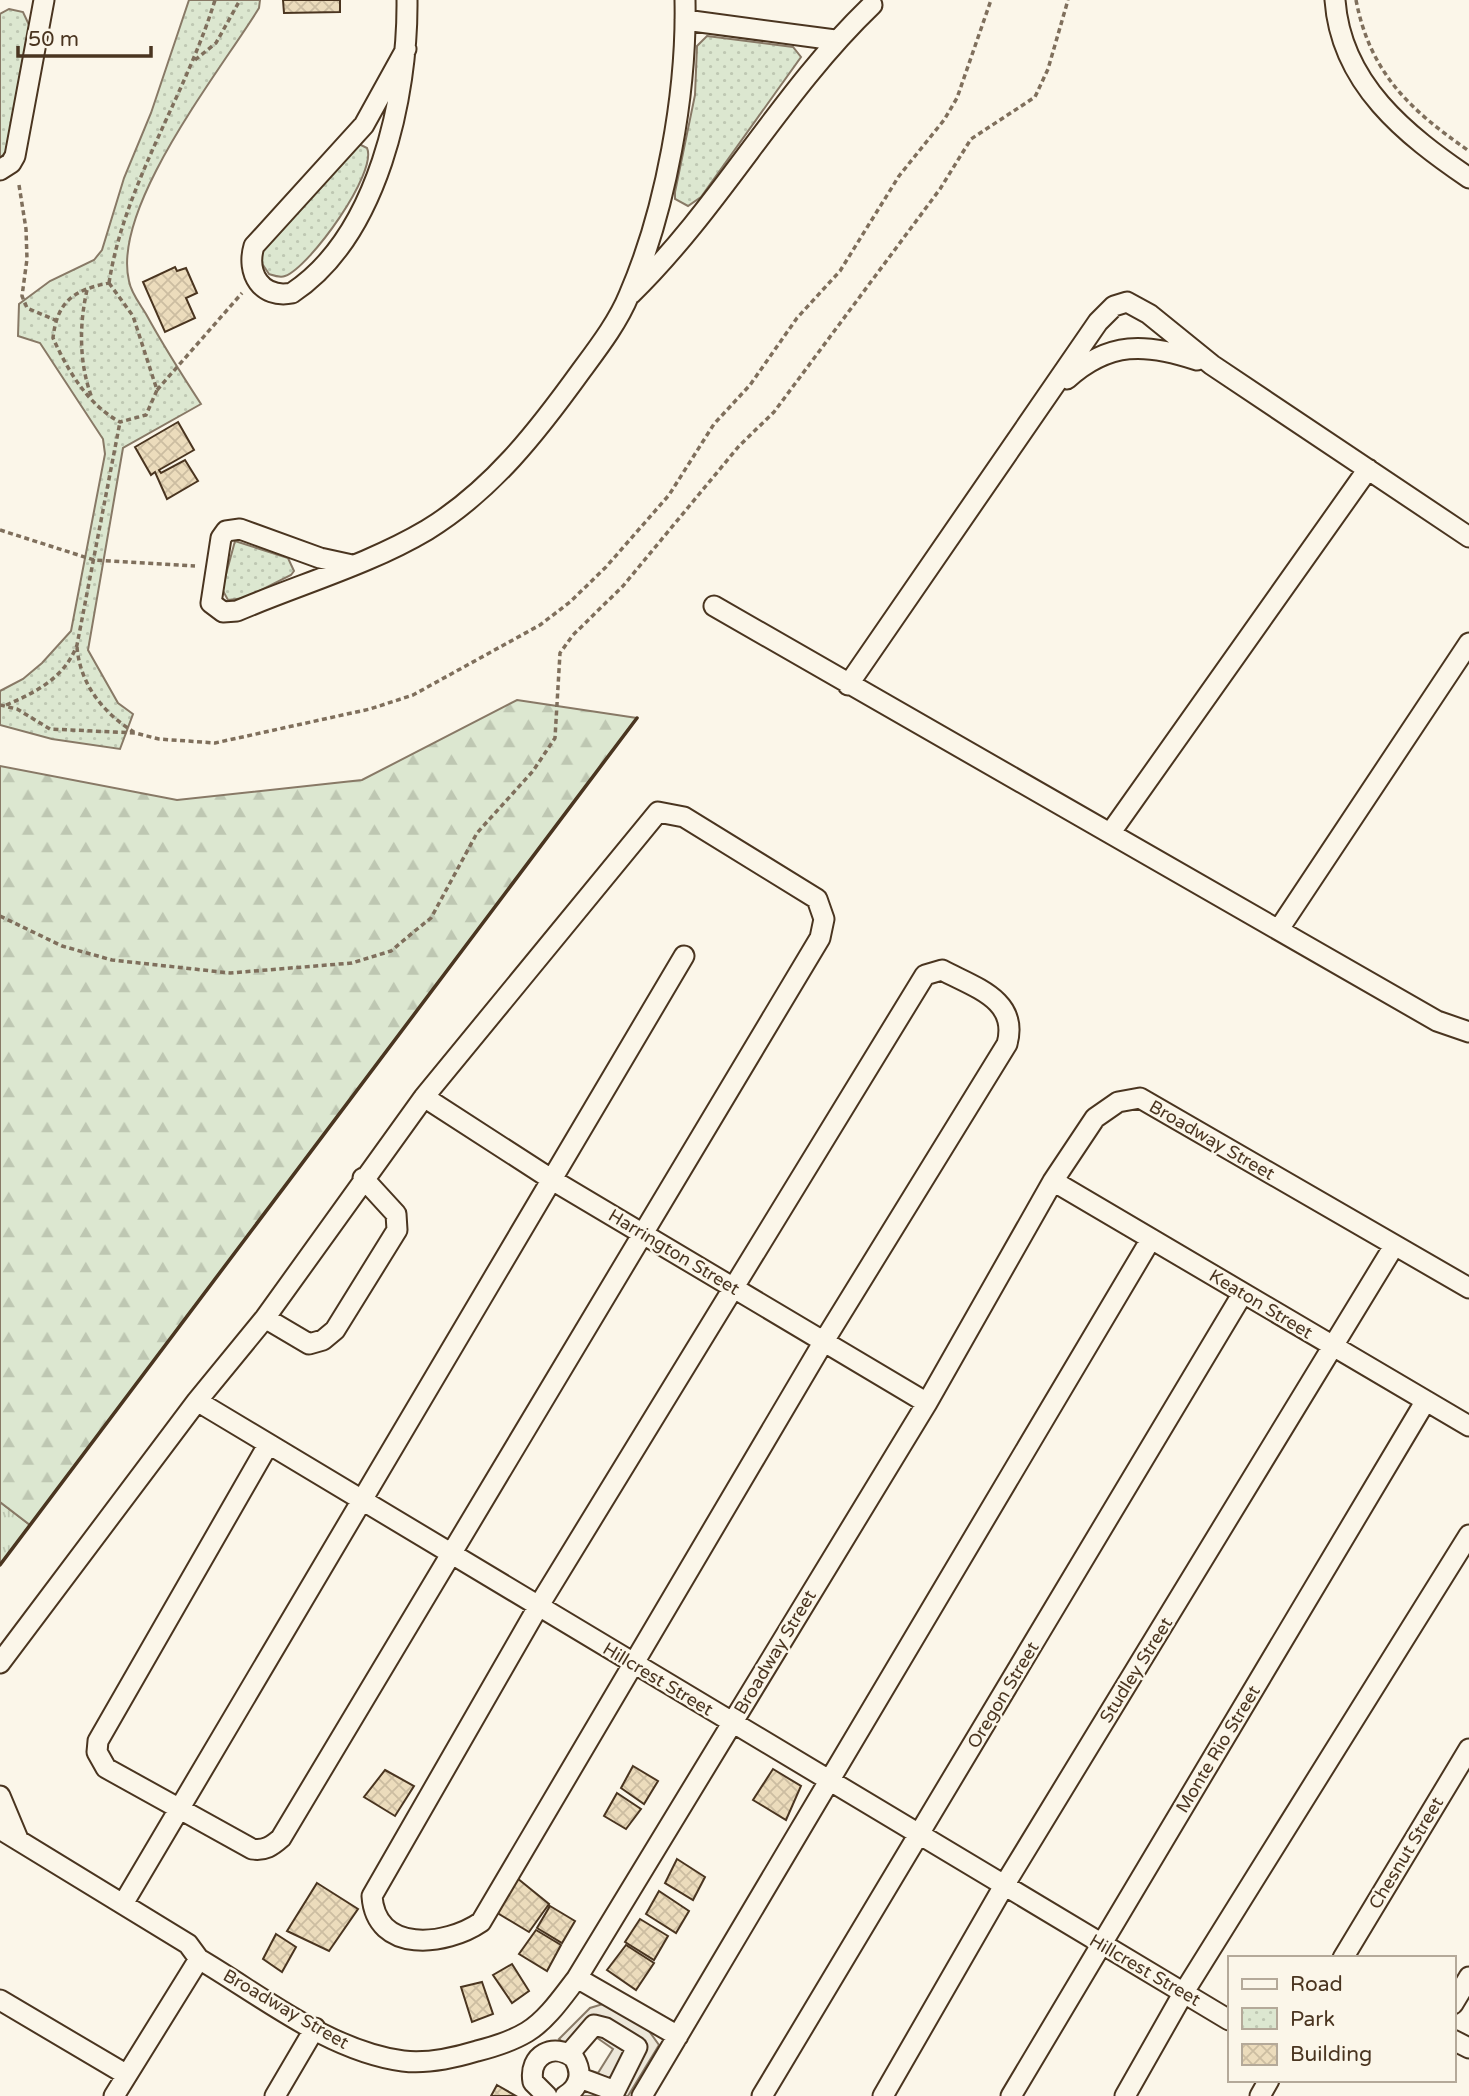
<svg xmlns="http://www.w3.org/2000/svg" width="1469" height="2096" font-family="'Varela Round',sans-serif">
  <defs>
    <pattern id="grass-tufts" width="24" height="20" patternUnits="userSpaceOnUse" patternTransform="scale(1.75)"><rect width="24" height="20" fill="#dce7d0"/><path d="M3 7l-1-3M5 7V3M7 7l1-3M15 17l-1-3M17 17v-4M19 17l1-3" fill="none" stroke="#bec7b2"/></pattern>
    <pattern id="forest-firs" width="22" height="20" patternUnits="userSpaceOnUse" patternTransform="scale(1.75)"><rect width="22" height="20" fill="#dce7d0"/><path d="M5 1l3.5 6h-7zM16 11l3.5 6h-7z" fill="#bec7b2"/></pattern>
    <pattern id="park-dots" width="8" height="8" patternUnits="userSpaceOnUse" patternTransform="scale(1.75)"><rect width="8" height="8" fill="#dce7d0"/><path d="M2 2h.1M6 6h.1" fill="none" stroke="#bec7b2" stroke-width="1.8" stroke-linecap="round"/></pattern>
    <pattern id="building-cross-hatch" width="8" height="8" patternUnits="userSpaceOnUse" patternTransform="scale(1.75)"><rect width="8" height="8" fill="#ecdcbc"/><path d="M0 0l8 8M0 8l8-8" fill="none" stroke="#ccbda1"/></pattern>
  </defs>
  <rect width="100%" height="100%" fill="#fbf6e9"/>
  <path fill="url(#grass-tufts)" stroke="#887966" stroke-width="2" d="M0,1502L30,1525L0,1565Z"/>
  <path fill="url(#forest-firs)" stroke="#887966" stroke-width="2" d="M517,700L637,718L30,1525L0,1502V766L177,800L362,780Z"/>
  <path fill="url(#park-dots)" stroke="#887966" stroke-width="2" d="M189,0H260L259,8C221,70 111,207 129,281C131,293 140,304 146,314C163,345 182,375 201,404L123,448L88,650L118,703L133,714L120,749L52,739L0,725V691L23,679L42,663L71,631L105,454L103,439L40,343L18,336L19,304L50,281L94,260L102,250L124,178L151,113Z
    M9,9L23,12L30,27L6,151L0,159V14Z
    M707,36L793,47L801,57L701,197L688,206L675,199V192L695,95L697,46Z
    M359,144L367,148C378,172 310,267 285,276C280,278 275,276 269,274L259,259L263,243Z
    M235,541L288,558L294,571L291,575L245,598L228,600L222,589Z"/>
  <path fill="#ede7d9" stroke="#887966" stroke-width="2" d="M606,2003L649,2031L659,2045L628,2096H577L589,2070L598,2073L613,2049L593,2035L576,2053L559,2039L590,2008Z"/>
  <path fill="url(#building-cross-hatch)" stroke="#4a3520" stroke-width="2" d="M283,0H340V12L284,13Z
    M175,267L177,271L186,268L197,293L186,298L195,318L165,332L143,282Z
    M178,422L194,450L159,470L161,473L185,460L198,481L167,499L155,472L151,475L135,447Z
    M633,1766L658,1781L644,1804L621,1788Z
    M773,1769L801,1786L786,1820L753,1800Z
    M385,1770L414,1786L395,1816L364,1797Z
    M617,1793L641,1809L626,1829L604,1816Z
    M677,1859L705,1877L693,1900L665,1883Z
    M517,1878L549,1904L529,1932L494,1911Z
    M317,1883L358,1909L329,1951L287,1931Z
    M659,1891L689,1911L676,1933L646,1914Z
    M550,1906L575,1921L562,1943L537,1928Z
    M640,1919L668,1936L654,1960L625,1942Z
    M536,1930L561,1945L547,1971L519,1954Z
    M276,1934L296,1947L282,1972L263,1959Z
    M626,1945L654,1963L636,1990L607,1970Z
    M512,1964L529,1991L512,2003L493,1975Z
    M482,1982L493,2014L472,2022L461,1987Z
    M497,2085L516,2096H491Z"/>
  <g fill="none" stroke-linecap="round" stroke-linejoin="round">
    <defs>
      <path id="minor" d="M1335,0C1341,84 1406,135 1469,178
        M685,20L835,40
        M406,49L364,125L254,246C246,273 261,299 292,293C378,236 408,97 407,0
        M0,170L11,163L15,156L44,0
        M631,294C721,206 781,92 872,5
        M1067,379C1109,341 1146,343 1197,360
        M352,565L320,558L240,529L226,531L221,538L211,603L223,612L237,611C300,584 368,565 427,530C492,490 537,432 581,371C598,348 618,322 629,295C666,210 687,92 685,0
        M714,606L1437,1021L1469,1032
        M848,685L1098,322L1114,306L1127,302L1149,314L1212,365L1469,537
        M1111,832L1368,469
        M1279,929L1469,643
        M942,970C976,988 1019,1000 1007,1044L824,1341L481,1922C446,1946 376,1954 372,1896L538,1607L925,975Z
        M424,1097L554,1181L927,1403
        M1053,1181L1469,1426
        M265,1318L309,1344L323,1340L335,1330L397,1230L396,1214L363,1178
        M197,1401L1229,2020
        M0,1663L197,1401L265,1318L424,1097L658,812L684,817L817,899L824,919L820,938L281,1838C272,1846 265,1851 252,1849L106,1768L97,1752L98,1741L268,1445
        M0,1796L18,1839
        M0,1829L188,1944L199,1959C262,1996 329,2051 403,2061C427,2064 454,2058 477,2051C493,2047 512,2041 527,2032C547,2020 563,1996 577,1978L927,1403L1053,1181L1095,1118L1118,1102L1140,1098L1469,1288
        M123,1904L684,956
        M1343,1958L1469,1749
        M577,1978L678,2036
        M0,2000L127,2075
        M1453,2004L1469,1977
        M1453,2040L1469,2048
        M569,2054L594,2025L606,2028L637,2047L615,2091L580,2078
        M114,2096L199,1959
        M275,2096L315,2028
        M547,2096L533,2082C528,2055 554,2042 574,2058C583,2073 580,2087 565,2096
        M642,2096L1151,1239
        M762,2096L1243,1293
        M883,2096L1005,1884L1394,1246
        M1011,2096L1425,1402
        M1125,2096L1184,1992L1469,1535
        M1260,2096L1269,2080"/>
    </defs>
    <use href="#minor" stroke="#4a3520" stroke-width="23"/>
    <path stroke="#7f6f5c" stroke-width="3.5" stroke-dasharray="5 3.5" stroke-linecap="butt" d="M1356,0C1370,73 1410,110 1469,151
      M195,60L216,43L240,0
      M19,185L26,229L27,259L22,296L27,308L55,320
      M109,283L133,316L157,390L146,415L120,422C88,405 68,371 53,338C57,302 73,290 109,283Z
      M109,283C124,185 186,95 215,0
      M87,290C79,325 79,364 92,398
      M157,390L242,293
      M0,530L94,560L195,566
      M77,647C80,684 103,713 134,732
      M0,705L17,709L50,729L135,733L159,739L215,743L370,709L413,695L540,625L570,602L606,567L669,495L714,424L750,385L797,318L840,271L899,176L944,120L957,98L991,0
      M6,705C37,692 65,677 77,645L120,422
      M0,916L62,946L112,960L230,973L352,963L391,951L416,930L431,918L477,833L533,771L555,738L560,653L573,635L623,586L739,446L774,412L940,189L971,139L1035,97L1048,69L1068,0"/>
    <use href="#minor" stroke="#fbf6e9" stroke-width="19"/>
    <path stroke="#4a3520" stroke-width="3.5" d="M0,1565L637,718"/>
  </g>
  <g text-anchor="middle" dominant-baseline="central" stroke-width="5" stroke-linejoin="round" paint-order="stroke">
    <g font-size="18" fill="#4a3520" stroke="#fbf6e9">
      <text transform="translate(1212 1140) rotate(30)">Broadway Street</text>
      <text transform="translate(674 1252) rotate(31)">Harrington Street</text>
      <text transform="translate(1261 1304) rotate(31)">Keaton Street</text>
      <text transform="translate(775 1652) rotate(-59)">Broadway Street</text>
      <text transform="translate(1136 1670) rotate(-58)">Studley Street</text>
      <text transform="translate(658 1679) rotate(31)">Hillcrest Street</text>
      <text transform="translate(1003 1695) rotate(-59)">Oregon Street</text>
      <text transform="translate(1218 1749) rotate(-59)">Monte Rio Street</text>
      <text transform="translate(1406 1853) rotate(-59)">Chesnut Street</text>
      <text transform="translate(1145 1970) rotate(30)">Hillcrest Street</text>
      <text transform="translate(286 2009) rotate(30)">Broadway Street</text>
    </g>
  </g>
  <rect x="1228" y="1956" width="228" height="126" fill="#fbf6e9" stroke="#b4a999" stroke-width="2"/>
  <rect x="1242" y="1979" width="35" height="10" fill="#fbf6e9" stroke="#b4a999" stroke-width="2"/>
  <text x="1290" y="1991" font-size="21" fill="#4a3520">Road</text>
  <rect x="1242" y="2008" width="35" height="21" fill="url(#park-dots)" stroke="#b4a999" stroke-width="2"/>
  <text x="1290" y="2026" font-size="21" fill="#4a3520">Park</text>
  <rect x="1242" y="2044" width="35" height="21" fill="url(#building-cross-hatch)" stroke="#b4a999" stroke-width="2"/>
  <text x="1290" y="2061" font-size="21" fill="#4a3520">Building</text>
  <path d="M18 46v10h133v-10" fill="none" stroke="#4a3520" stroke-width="3.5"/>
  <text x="28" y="46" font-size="21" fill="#4a3520" stroke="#fbf6e9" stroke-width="5" paint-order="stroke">50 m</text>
</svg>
